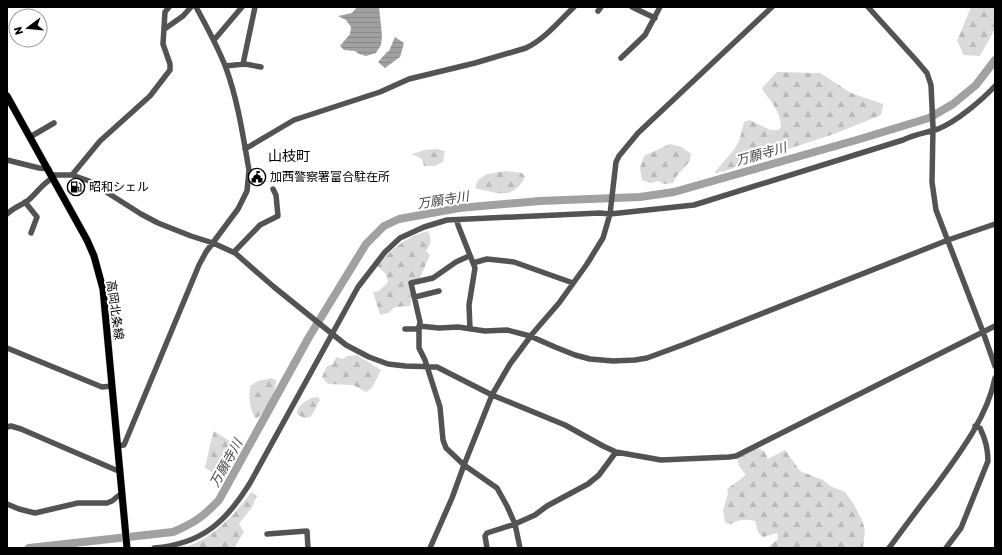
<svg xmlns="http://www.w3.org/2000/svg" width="1002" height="555" font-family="Rubik,'Noto Sans JP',sans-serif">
  <defs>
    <pattern id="forest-firs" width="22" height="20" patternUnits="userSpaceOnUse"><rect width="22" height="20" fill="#dadada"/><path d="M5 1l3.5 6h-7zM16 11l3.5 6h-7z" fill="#b9b9b9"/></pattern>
    <pattern id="water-rules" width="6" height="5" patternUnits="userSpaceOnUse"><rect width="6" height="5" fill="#a1a1a1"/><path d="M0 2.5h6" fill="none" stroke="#898989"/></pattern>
  </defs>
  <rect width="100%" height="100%" fill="#fff"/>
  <path fill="url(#forest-firs)" d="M971,7H995V29L980,56L964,55L957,41Z
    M777,72L820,73L851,93L883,104L881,115L834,134L751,161L723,172L720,171L717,174L715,172C722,162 737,150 740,138C742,132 742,128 744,122L750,120L770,130H778L781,127C780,109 770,102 762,88Z
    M670,144L682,147L691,154L690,161L676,177L673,183L664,184L658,181L651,183L642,180L640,168L644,156Z
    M437,149L445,151L443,162L435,166H424L422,159L412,154L425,150Z
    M506,171L522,173L525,177C513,201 497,193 475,188L478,180L487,174Z
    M428,231C432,239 431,244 426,251L430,255L419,280L409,282L412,296L410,306L395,307L388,313L380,315L373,292L379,291L388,282L386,274L377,266C392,249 405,237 428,231Z
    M357,355L381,370L372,388L366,392L353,385L328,384L322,377L327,366L333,364L336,357L342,359L349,356Z
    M271,378L276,380C277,391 265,414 256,419C249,409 249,397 250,386L258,381Z
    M318,397L320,400C313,410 313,425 297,414V410C303,402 308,398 318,397Z
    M214,431L237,446C232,455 229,467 221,474L212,472L205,468L210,445Z
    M757,448L764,451L768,459L785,450L800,471L823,480L830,486L845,492L853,503L862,520L865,530L863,548H767L778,539L777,533L763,537L758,532L755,521C746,519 739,519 731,524L725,523L723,510L728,494L727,489L746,475L739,466L737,457Z
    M251,492L257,496L252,507L239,524L244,532L234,548H173V547C178,546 184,547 188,546C211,540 238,511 251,492Z"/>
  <path fill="url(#water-rules)" d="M357,7H379L382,35L381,45L376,53L366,56L359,54L355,51L344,50L340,46L350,34L351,27L346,20L338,16L352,13Z
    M395,37L404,43L400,57L385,68L378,62L387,52L389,51Z"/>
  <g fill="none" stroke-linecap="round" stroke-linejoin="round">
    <path stroke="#a1a1a1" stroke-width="8" d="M29,548L173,532C194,523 203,517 219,500L309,337L366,244L384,226L399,219L459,208L540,201L640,197L674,192L860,139L929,118L953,104L976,85L995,60"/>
    <defs>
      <path id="major" d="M7,96L87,240L94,256L103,289L127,548"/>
    </defs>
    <use href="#major" stroke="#dbdbdb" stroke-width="8"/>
    <path stroke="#535353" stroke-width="5.5" d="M632,7L655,18
      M868,7L916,60L927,73L931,85L933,127L932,182L936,210L983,332L995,366
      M598,11L601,7
      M164,28H166L183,16L191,7
      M214,40L242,7
      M621,58L645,35L660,7
      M243,64L255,7
      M225,66L245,64L261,67
      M30,137L54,123
      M245,149L294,120L380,92L409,79L475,63L526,48C545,39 559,21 574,7
      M7,160L39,168L49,169
      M52,175H72L89,181L141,214L158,223L191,236L213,243L235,253L274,287L346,345L369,357L388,364L405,366L437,367L492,395L565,425L603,446L616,452L661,460L729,457L736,456L995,326
      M72,175L100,141L150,96L170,70V64L163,44L165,12L169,7
      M25,202L37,217L31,233
      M7,214C13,208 19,206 26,202C36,195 42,183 53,178
      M457,220L458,225L475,268L469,305L470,329
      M234,252L260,225L278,216L276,195L273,189
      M469,256L456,262L433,278L411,283L420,322L419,329V348L425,360L440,407L443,440L446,448L464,465L497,488L507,506L515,524L520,548
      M473,263L487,259L514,262L573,283
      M415,297L439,291
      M419,326L439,328L458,327L485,331L507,330L530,336L555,347L575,355L590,359L613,361L635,360L647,358L685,344L948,240L995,224
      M405,329H419
      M7,348L102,387L112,386
      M7,427L11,426L21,429L116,470H120
      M118,446L124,445L199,265L206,252L238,209L247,191L249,170C243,136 238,101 226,68C218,47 207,27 196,7
      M7,504L19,509L35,513L78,503H107L112,501L118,496L122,495
      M267,534L307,531L308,548
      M154,548C202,544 226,522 250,483L358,287L385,252L400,238L424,227L447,220L600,213L610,214L694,205L903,140C915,134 925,133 938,129C956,122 982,100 995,86
      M430,548L452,498L464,465L492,395L510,364L533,333L559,303L587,264L603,238L610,214L616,162L619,156L638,133L772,7
      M487,548L485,536L487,533L515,524L535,515L547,506L588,484L599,475L616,452
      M889,548C904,528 919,507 935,487C959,454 987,418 995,378
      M946,548L961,528L988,461C988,450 985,438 980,428L975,426"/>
    <use href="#major" stroke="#000" stroke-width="7"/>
  </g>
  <defs>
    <symbol id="civic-ring" viewBox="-11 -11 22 22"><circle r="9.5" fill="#fff" stroke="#000" stroke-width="1.5"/><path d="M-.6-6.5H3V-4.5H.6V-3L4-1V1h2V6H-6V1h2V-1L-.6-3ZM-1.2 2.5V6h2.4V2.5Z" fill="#000"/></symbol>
    <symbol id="fuel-ring" viewBox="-11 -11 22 22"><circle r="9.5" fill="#fff" stroke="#000" stroke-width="1.5"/><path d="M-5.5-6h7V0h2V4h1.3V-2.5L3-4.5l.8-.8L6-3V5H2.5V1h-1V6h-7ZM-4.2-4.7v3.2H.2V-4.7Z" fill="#000"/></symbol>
  </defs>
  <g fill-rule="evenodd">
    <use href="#civic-ring" x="247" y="167" width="20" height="20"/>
    <use href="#fuel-ring" x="66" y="177" width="20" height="20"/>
  </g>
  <g text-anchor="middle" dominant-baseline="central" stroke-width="4" stroke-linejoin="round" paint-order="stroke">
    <g font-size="12" fill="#000" stroke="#fff" text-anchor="start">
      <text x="270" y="177">加西警察署富合駐在所</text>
      <text x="89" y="187">昭和シェル</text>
    </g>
    <g font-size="12" fill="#000" stroke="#fff">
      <text transform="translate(115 310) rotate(82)">高岡北条線</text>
    </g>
    <g font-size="13" font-style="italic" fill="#424242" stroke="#fff">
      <text transform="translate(761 154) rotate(-16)">万願寺川</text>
      <text transform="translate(443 200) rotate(-9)">万願寺川</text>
      <text transform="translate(226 463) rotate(-61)">万願寺川</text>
    </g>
    <g font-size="14" fill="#000" stroke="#fff">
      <text x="289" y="156">山枝町</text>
    </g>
  </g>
  <rect width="1002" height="555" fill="none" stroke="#000000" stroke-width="16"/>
  <g transform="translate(28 28) rotate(254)"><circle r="19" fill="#ffffff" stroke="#999999"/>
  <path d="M0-3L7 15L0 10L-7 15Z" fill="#000000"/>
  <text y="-6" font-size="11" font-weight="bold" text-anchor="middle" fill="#000000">N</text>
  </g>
</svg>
